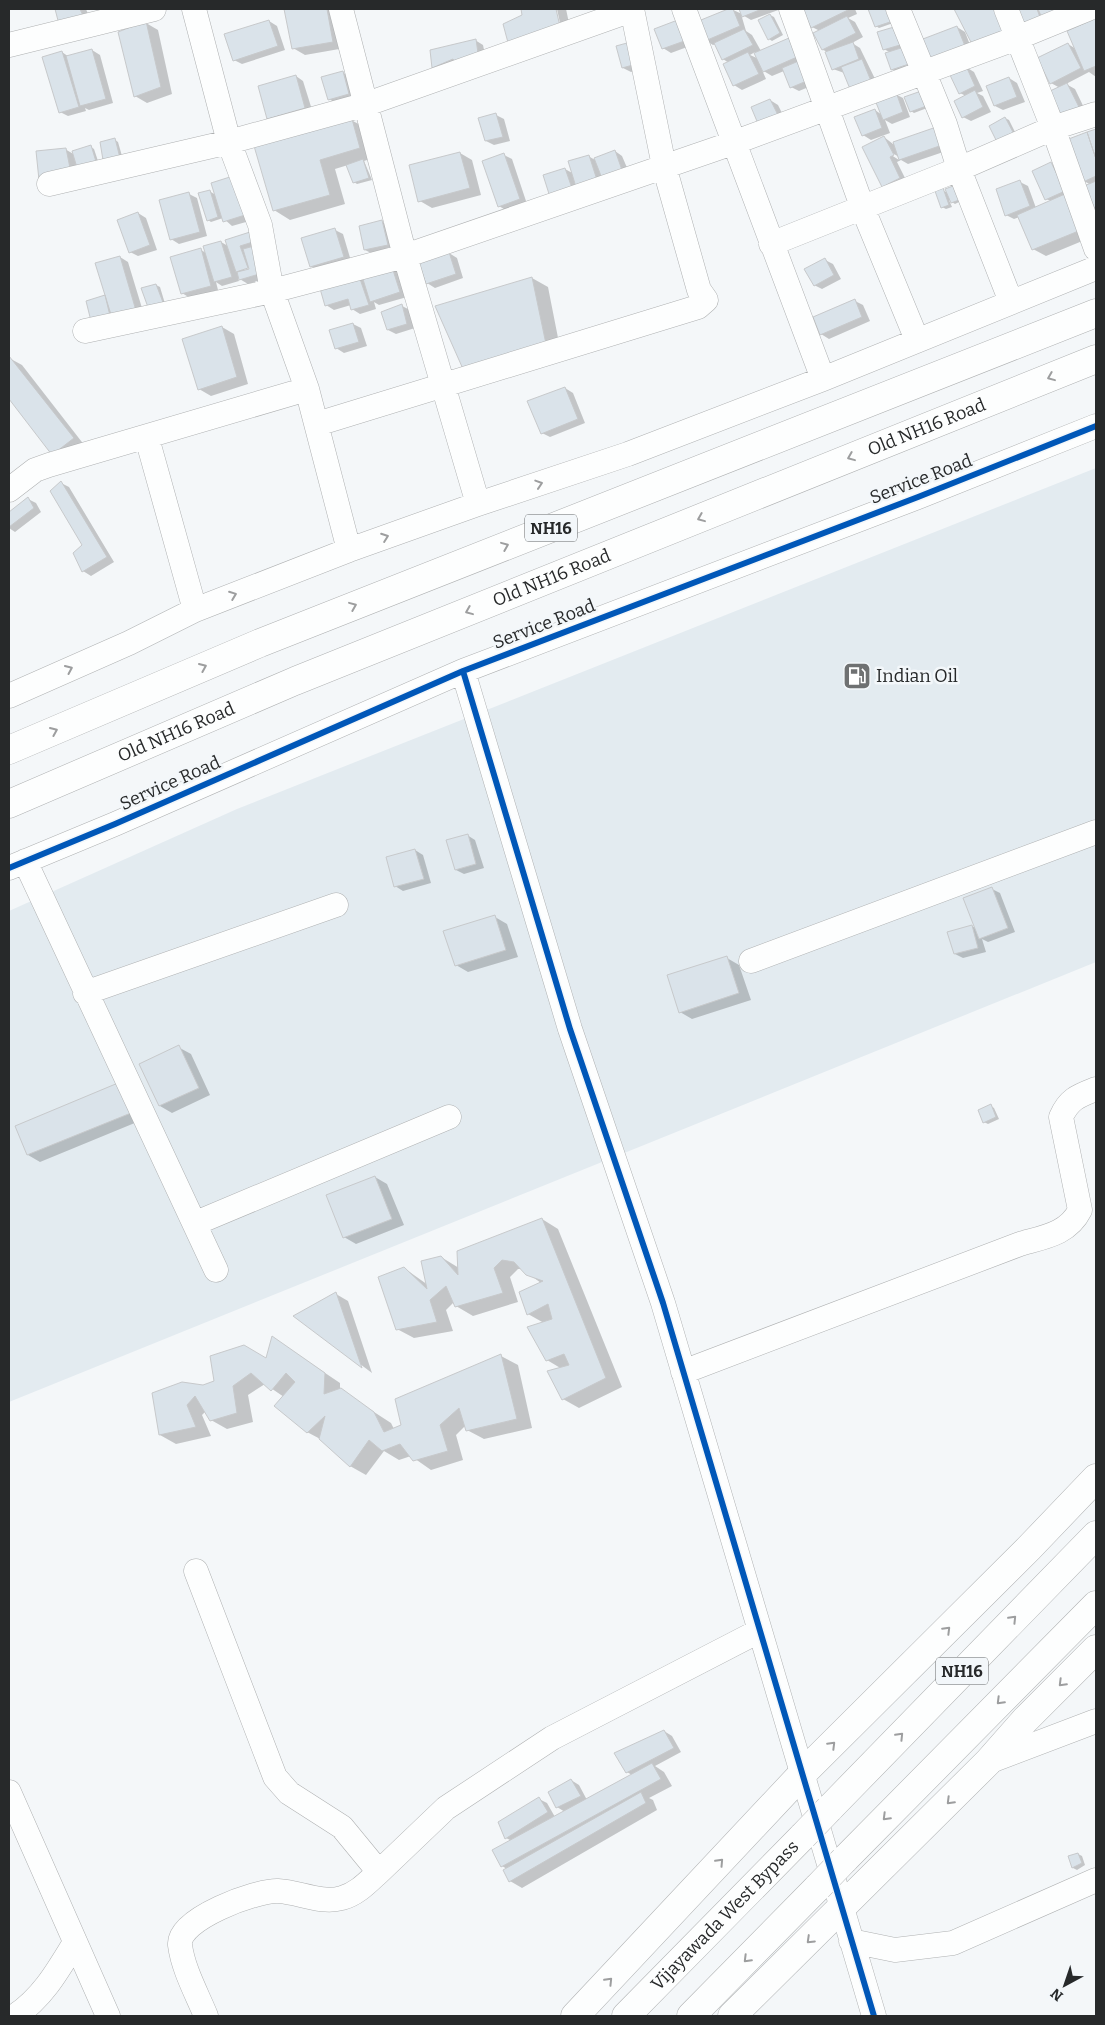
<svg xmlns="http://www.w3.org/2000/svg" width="1105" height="2025" font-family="Bitter,serif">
  <rect width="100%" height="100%" fill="#f4f7f9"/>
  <path fill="#e3ebf0" d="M1096,468V962L9,1402V911L237,809Z"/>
  <path fill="#0003" fill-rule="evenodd" d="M56,9H86L94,29L62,31Z
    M285,9H338L345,48L305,55L293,48Z
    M522,9H555L562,41H564L557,9H566L573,42L524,56L511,49L504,25L523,16Z
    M731,9L742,14L740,9H781L751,20L741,14L746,31L752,35L761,51L789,39L816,84L799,91L791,87L784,71L772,76L762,70L766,79L742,90L734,85L729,63L723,59L716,44L713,45L705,40L698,23ZM755,52L759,59L750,55Z
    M803,9H855L857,14L848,18L855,22L863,37L852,43L860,48L878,85L833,69L828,52L823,50L820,31L812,27Z
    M870,9H891L896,22L879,28L876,26Z
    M1016,9H1063L1031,32Z
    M770,15L774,17L783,35L772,41L769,39Z
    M683,20L698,43L671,53L663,48Z
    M1096,20V77L1089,72L1066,84L1075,89L1088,116L1072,123L1060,88L1051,83L1068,44L1076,49L1069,32Z
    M269,21L277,26L285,50L242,64L234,60Z
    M146,23L158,30L172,94L147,103L135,96Z
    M957,27L965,32L972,50L923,62Z
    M894,29L912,66L896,71L892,69L891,53L884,49Z
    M475,40L483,45L487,64L441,72L433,68L431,51Z
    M617,47L651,67L631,72L623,68Z
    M92,50L100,55L113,103L89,110L85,108L86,111L68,116L60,112L62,52L69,57Z
    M966,67L974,72L983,91L977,93L983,96L991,112L971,121L963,117L966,96L960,93Z
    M342,72L350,77L356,98L337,104L329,99Z
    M296,76L303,81L313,113L276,123L269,119L259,87Z
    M1009,78L1017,83L1025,102L1003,110L995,106L988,87Z
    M930,92L935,105L914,113L911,111Z
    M895,94L903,98L910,117L892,124L885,120L890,133L871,140L863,135L875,110L882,115Z
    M770,100L778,105L786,121L760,125Z
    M496,115L504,119L510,141L494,145L486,141Z
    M1005,118L1009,120L1018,138L1003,145Z
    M351,120L368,129L376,157L364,161L372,180L357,184L354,182L348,165L335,169L345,204L290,220L274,210Z
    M945,126L958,147L908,164L901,160L897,162L907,182L891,191L883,186L884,137L893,144ZM889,151L899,157V160L888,153Z
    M1096,131V208L1086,187L1091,185L1084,181L1068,141Z
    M115,140L118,142L124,163L109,167Z
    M91,147L94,149L100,167L48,183L65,149L75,155Z
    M615,151L622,156L631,177L559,201L565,169L574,174L588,156L597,161Z
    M460,153L472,160L481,195L432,208L420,201Z
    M504,155L512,159L527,204L507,211L499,206Z
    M1051,164L1059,168L1092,237L1046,256L1033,249L1019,217L1014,219L1006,215L1020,182L1028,186L1036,208L1051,201L1046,199Z
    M942,190L948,193L961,201L955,204L949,200L952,207L946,209L942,207Z
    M209,191L216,195L253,220L232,226L223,218L211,222L208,220Z
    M189,194L197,198L207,236L179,244L171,239Z
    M138,213L146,218L157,250L138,256L130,252Z
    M382,222L390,226L395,249L373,254L365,250Z
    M335,230L343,234L351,261L318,271L311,266Z
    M250,233L273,276L248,284L238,278L239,281L222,286L216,282L218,290L190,298L182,293L201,250L206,253L221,242L228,246ZM250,266V270H239L238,269Z
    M449,253L457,258L463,278L435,288L427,283Z
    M120,257L128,262L145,318L122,325L87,301L106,296Z
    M825,260L833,264L841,279L822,289L814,285Z
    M392,269L400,273L407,297L379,305L374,302L376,309L360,314L352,309L351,305L334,310L326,305L320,286Z
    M532,278L548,287L561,353L464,368Z
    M156,285L160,287L166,307L150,309Z
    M855,301L863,305L870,321L829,339L821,334Z
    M402,306L410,310L415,328L396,334L388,330L383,313Z
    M353,324L361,328L367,346L344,353L336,348Z
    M222,327L234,334L248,384L211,396L199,389Z
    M9,358L22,365L85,446L53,454L9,397Z
    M565,388L573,393L585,423L550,437L542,433Z
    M61,483L69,487L114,562L91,576L83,571L84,546Z
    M28,499L36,503L41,512L15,532L9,528V514Z
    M467,835L475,840L484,868L464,874L456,870Z
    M415,850L423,855L431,883L403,891L395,886Z
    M992,889L1000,893L1015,932L988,942L982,939L986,952L963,958L955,954L972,926L976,929Z
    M495,917L507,924L518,957L468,972L456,965Z
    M727,958L739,965L751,1000L692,1019L680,1012Z
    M178,1047L191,1054L210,1095L172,1113L160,1106L140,1065Z
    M118,1085L142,1120L40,1162L28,1155Z
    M991,1106L994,1108L999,1119L988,1124L984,1122Z
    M375,1177L387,1184L404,1225L356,1244L344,1237Z
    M542,1219L558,1229L622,1387L579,1408L563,1399L562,1369L547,1360L544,1323L528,1314L541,1283L522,1269H518L510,1277L518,1302L473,1316L456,1306L454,1302L446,1310L453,1331L414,1338L397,1329L404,1268L428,1285L441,1257L459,1268Z
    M336,1294L348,1301L372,1373L296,1316Z
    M273,1338L340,1383V1390L391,1423L394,1429L403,1426L501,1356L518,1365L532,1428L484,1439L467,1430L466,1425L456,1435L463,1460L431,1470L411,1456L399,1460L384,1451L366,1475L350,1466L324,1441L307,1432L284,1397L265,1384L248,1395L253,1422L227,1429L211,1420L206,1411L202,1415L211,1436L176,1444L160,1435L203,1386L267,1359Z
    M664,1731L672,1736L681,1752L655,1766L664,1772L672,1786L649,1798L653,1800L657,1810L522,1888L510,1881L507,1869L502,1866L512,1841L506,1838L539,1799L547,1803L555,1817L565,1812L557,1807L571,1780L579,1785L587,1800L632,1775L627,1772Z
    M1078,1854L1082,1856L1085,1865L1077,1870L1073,1868L1070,1857Z"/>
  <path fill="#dae3ea" stroke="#c7c9cb" d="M55,9H80L87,25L61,32Z
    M284,9H327L333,42L292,49Z
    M521,9H556L562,35L510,50L503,24L522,15Z
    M728,9H733L740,26L705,41L696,22Z
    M739,9H762L742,17Z
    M802,9H850L811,28Z
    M868,9H888L893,21L875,27Z
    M954,9H1003L1014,30L975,50Z
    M1015,9H1037L1041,20L1022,28Z
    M1038,9H1058L1042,18Z
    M770,14L780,33L768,40L758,20Z
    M847,16L856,33L822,50L813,33Z
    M683,18L690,39L662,49L654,29Z
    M1096,18V66L1084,71L1067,31Z
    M269,20L278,46L233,61L224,34Z
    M146,21L161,87L134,97L118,32Z
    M957,26L965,46L922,62L915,42Z
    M894,27L900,45L883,50L877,32Z
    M744,29L753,45L722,60L714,43Z
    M789,38L797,57L763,72L754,53Z
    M476,39L479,60L458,66L453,59L432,68L430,50Z
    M638,40L644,62L622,68L616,46Z
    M853,42L859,59L832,70L825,52Z
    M1068,43L1081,68L1050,84L1037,58Z
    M904,47L909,64L891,70L885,53Z
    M92,49L106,99L80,106L66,56Z
    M62,51L79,107L59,113L42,57Z
    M748,52L759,74L733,86L723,64Z
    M862,59L871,81L850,89L841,67Z
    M801,60L809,80L790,88L782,68Z
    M966,66L975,86L959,94L949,73Z
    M343,71L349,94L328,100L321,77Z
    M296,75L305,108L267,119L258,86Z
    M1009,77L1017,97L994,106L986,86Z
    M1067,83L1081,111L1063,119L1050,91Z
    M927,89L932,104L910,112L904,97Z
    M975,90L983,107L962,118L954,101Z
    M896,92L903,112L883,120L875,100Z
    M770,99L779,117L759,126L751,107Z
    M875,109L882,128L862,136L854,117Z
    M496,113L503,137L485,141L478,118Z
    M1005,117L1015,136L998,144L989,126Z
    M352,119L360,148L320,160L330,195L273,211L254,146Z
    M945,124L951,142L899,160L893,142Z
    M1096,129V159L1087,132Z
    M1087,132L1096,159V176L1083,182L1066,140Z
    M884,136L894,155L890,157L900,178L882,187L862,147Z
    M115,138L121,162L104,166L100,142Z
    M91,145L97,165L78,171L72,151Z
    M66,148L71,173L39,180L36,151Z
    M615,150L623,173L603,181L594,158Z
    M460,152L470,188L418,202L409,165Z
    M504,153L520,199L498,207L482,161Z
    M589,155L597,180L576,187L568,161Z
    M363,159L369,178L353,183L346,165Z
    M1051,162L1065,191L1045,200L1032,171Z
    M565,168L573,191L550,197L543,175Z
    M233,176L245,215L223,222L211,183Z
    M1020,180L1030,206L1005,216L996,189Z
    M1096,181V211L1084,186Z
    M953,186L959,200L951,203L945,189Z
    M943,188L949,205L941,208L935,191Z
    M210,190L218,217L207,221L198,193Z
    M189,192L200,232L170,240L159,200Z
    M1065,194L1081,230L1032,250L1017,215Z
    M138,212L150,245L129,253L117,220Z
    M382,220L388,245L364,250L359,226Z
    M335,228L344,257L310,267L301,238Z
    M250,232L253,242L240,246L248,268L236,272L225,240Z
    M221,241L232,277L214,282L203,246Z
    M258,245L266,272L239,280L237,272L249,269L243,249Z
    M201,248L211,286L181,294L170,257Z
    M449,252L456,274L426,284L418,261Z
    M120,256L137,314L113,321L95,263Z
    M825,258L834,275L814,286L804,269Z
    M392,267L400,292L370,302L362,276Z
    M358,273L369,305L351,310L348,299L325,306L319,285Z
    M532,277L546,344L463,369L435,306Z
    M156,284L164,305L149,310L141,288Z
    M105,295L111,320L92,325L86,301Z
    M855,299L862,317L820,335L813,317Z
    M402,304L407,324L387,330L381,312Z
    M353,323L359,342L335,349L329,330Z
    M222,326L237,377L198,390L182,339Z
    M9,356L74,438L52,455L9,399Z
    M565,387L578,419L541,434L527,401Z
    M61,481L107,557L82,572L73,553L82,545L50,491Z
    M28,497L34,508L9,527V512Z
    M468,834L476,864L455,870L446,840Z
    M415,849L424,879L394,887L386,857Z
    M992,887L1008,928L979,939L963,898Z
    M495,915L506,950L455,966L443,931Z
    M972,925L978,948L954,954L947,932Z
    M727,956L739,993L679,1013L667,975Z
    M179,1045L199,1088L159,1106L139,1064Z
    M118,1083L131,1113L27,1155L15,1126Z
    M991,1104L996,1117L983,1123L978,1110Z
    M375,1176L392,1219L343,1238L326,1195Z
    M542,1218L606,1378L562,1400L547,1371L569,1365L564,1354L546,1361L527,1327L552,1319L548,1304L527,1315L519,1292L543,1281L526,1275L514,1262L502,1260L494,1268L503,1293L455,1307L446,1286L430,1300L437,1322L396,1330L378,1277L404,1267L427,1289L421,1261L441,1256L458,1275L457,1251Z
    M336,1292L362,1368L293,1316Z
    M272,1336L325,1373L324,1394L341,1388L374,1412L384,1432L401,1425L395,1399L501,1354L517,1419L466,1431L459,1408L440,1425L448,1451L413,1461L400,1444L382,1451L369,1440L350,1467L319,1439L325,1416L307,1433L274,1406L295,1382L286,1373L271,1391L251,1373L233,1386L237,1413L210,1421L195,1396L187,1405L196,1427L159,1435L152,1393L182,1382L203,1385L214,1381L210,1356L244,1345L266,1358Z
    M664,1730L674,1748L626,1773L614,1753Z
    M652,1763L661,1779L501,1867L492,1850Z
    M571,1779L581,1796L556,1808L548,1792Z
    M641,1792L646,1803L509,1882L503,1870Z
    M539,1797L548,1812L505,1839L498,1822Z
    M1078,1853L1082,1863L1072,1868L1068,1856Z"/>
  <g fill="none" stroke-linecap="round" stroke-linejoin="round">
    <defs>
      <path id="minor" d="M194,9L229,142L260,225L272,291L307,389L349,550
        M341,9L405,256L478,504
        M684,9L823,379
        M791,9L863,209L917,340
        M898,9L945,124L959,169L1011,302
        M1006,9L1053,128L1096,249
        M9,45L154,9
        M49,184L229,142L367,104L632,10
        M771,244L959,169L1053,128L1096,114
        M85,331L272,291L405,256L733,143L1017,38L1088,9
        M317,424L698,307L706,300L699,290L664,166L632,9
        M147,438L195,610
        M9,490L35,470L49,465L307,389
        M463,671L570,1029L663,1303L874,2016
        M9,696L129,643L195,610L349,550L478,504L628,454L823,379L1096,268
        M25,861L216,1270
        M9,868L115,824L463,671L918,497L1096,426
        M751,961L1096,832
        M85,993L336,905
        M196,1223L449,1117
        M683,1372L1020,1244C1044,1237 1068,1234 1080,1210L1061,1117C1069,1099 1078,1096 1096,1089
        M196,1571L275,1777L289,1793L342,1827L379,1872L446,1808L552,1738L759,1631
        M988,1762L1096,1721
        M9,1792L108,2016
        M851,1941L895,1950L953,1943L1096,1880
        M15,2016C42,1998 57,1972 74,1944
        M206,2016C197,1994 183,1969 180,1945C177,1919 257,1890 278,1891C299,1892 321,1904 342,1898C357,1894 368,1882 379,1872"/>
      <g id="major">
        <path d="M9,750L260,643L1096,313"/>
        <path id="s1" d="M9,804L295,681L1096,359"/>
      </g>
      <g id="highway">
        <path d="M829,1809L1096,1535"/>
        <path d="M844,1860L1096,1605"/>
        <path d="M575,2016L803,1773L1029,1548L1096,1478"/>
        <path id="s2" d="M626,2016L803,1836"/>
        <path d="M691,2016L818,1887"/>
        <path d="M732,2016L988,1762L1025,1720L1096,1649"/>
      </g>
    </defs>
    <use href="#minor" stroke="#afb1b2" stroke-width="25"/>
    <use href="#major" stroke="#afb1b2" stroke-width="29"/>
    <use href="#highway" stroke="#afb1b2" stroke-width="29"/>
    <use href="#minor" stroke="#fdfefe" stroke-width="24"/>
    <use href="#major" stroke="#fdfefe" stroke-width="28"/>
    <use href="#highway" stroke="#fdfefe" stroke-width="28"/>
    <defs>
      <path id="highway-bridge" d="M803,1836L829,1809
        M818,1887L844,1860"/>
    </defs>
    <use href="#highway-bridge" stroke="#afb1b2" stroke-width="29" stroke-linecap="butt"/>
    <use href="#highway-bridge" stroke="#fdfefe" stroke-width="28"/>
    <defs>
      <path id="cycleway" d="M463,671L570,1029L663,1303L874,2016
        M9,868L115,824L463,671L918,497L1096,426"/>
    </defs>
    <use href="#cycleway" stroke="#f3f7fa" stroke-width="9"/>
    <use href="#cycleway" stroke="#0057b8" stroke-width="6"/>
  </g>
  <defs><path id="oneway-chevron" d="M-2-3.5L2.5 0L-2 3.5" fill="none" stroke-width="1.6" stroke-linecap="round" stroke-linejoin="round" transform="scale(1.25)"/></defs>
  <g stroke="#9d9e9f">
    <use href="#oneway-chevron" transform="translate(1051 377) rotate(158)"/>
    <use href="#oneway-chevron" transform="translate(851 457) rotate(158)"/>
    <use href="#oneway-chevron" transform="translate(539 484) rotate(-18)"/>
    <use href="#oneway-chevron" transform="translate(701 518) rotate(158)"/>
    <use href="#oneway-chevron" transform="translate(385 537) rotate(-20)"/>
    <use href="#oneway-chevron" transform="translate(505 546) rotate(-22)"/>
    <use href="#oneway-chevron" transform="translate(233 595) rotate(-21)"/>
    <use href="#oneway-chevron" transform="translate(353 606) rotate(-22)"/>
    <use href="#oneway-chevron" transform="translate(469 611) rotate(158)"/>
    <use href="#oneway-chevron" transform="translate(203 667) rotate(-23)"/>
    <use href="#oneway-chevron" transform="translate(69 669) rotate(-24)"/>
    <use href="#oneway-chevron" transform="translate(54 731) rotate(-23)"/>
    <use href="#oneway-chevron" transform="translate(1013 1619) rotate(-46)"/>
    <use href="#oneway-chevron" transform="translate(947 1630) rotate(-45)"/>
    <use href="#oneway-chevron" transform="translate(1062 1683) rotate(135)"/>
    <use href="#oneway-chevron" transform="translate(1000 1701) rotate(135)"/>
    <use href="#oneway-chevron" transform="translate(900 1736) rotate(-46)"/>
    <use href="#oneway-chevron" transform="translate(832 1745) rotate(-45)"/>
    <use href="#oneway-chevron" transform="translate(950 1801) rotate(135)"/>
    <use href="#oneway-chevron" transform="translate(886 1817) rotate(135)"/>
    <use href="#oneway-chevron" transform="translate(720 1862) rotate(-47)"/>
    <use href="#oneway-chevron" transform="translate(810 1940) rotate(136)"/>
    <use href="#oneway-chevron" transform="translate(747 1959) rotate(135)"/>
    <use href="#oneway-chevron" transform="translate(609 1981) rotate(-46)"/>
  </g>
  <defs>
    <symbol id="fuel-square" viewBox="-11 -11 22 22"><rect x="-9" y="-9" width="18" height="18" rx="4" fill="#6f7172" stroke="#f3f7fa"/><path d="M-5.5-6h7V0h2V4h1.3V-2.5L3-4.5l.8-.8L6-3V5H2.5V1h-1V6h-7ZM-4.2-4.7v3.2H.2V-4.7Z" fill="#fff"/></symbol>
  </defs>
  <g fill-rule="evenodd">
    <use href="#fuel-square" x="841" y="660" width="32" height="32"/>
  </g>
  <g text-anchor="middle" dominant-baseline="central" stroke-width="5" stroke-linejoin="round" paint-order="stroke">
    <g fill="#f3f7fa" stroke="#646768" stroke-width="1">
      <rect x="525" y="514.5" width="52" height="27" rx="4"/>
      <rect x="936" y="1657.5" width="52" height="27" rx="4"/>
    </g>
    <g font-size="16" font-weight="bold" fill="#27292a">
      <text x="551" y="528">NH16</text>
      <text x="962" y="1671">NH16</text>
    </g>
    <g font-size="18" fill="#27292a" stroke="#f3f7fa">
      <text stroke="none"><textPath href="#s1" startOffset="992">Old NH16 Road</textPath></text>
      <text transform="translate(921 479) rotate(-21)">Service Road</text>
      <text stroke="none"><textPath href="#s1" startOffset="588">Old NH16 Road</textPath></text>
      <text transform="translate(544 624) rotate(-21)">Service Road</text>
      <text stroke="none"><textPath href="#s1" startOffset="182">Old NH16 Road</textPath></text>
      <text transform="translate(170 783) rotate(-24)">Service Road</text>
      <text stroke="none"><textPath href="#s2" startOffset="141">Vijayawada West Bypass</textPath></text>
    </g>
    <g font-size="18" fill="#27292a" stroke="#f3f7fa" text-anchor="start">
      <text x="876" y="676">Indian Oil</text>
    </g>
  </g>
  <rect width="1105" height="2025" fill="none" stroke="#27292a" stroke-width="20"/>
  <g transform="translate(1065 1985) rotate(220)" stroke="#f3f7fa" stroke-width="4" paint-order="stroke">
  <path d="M0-4L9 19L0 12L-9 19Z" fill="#27292a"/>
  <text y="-8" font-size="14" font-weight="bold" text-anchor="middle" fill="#27292a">N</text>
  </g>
</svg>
